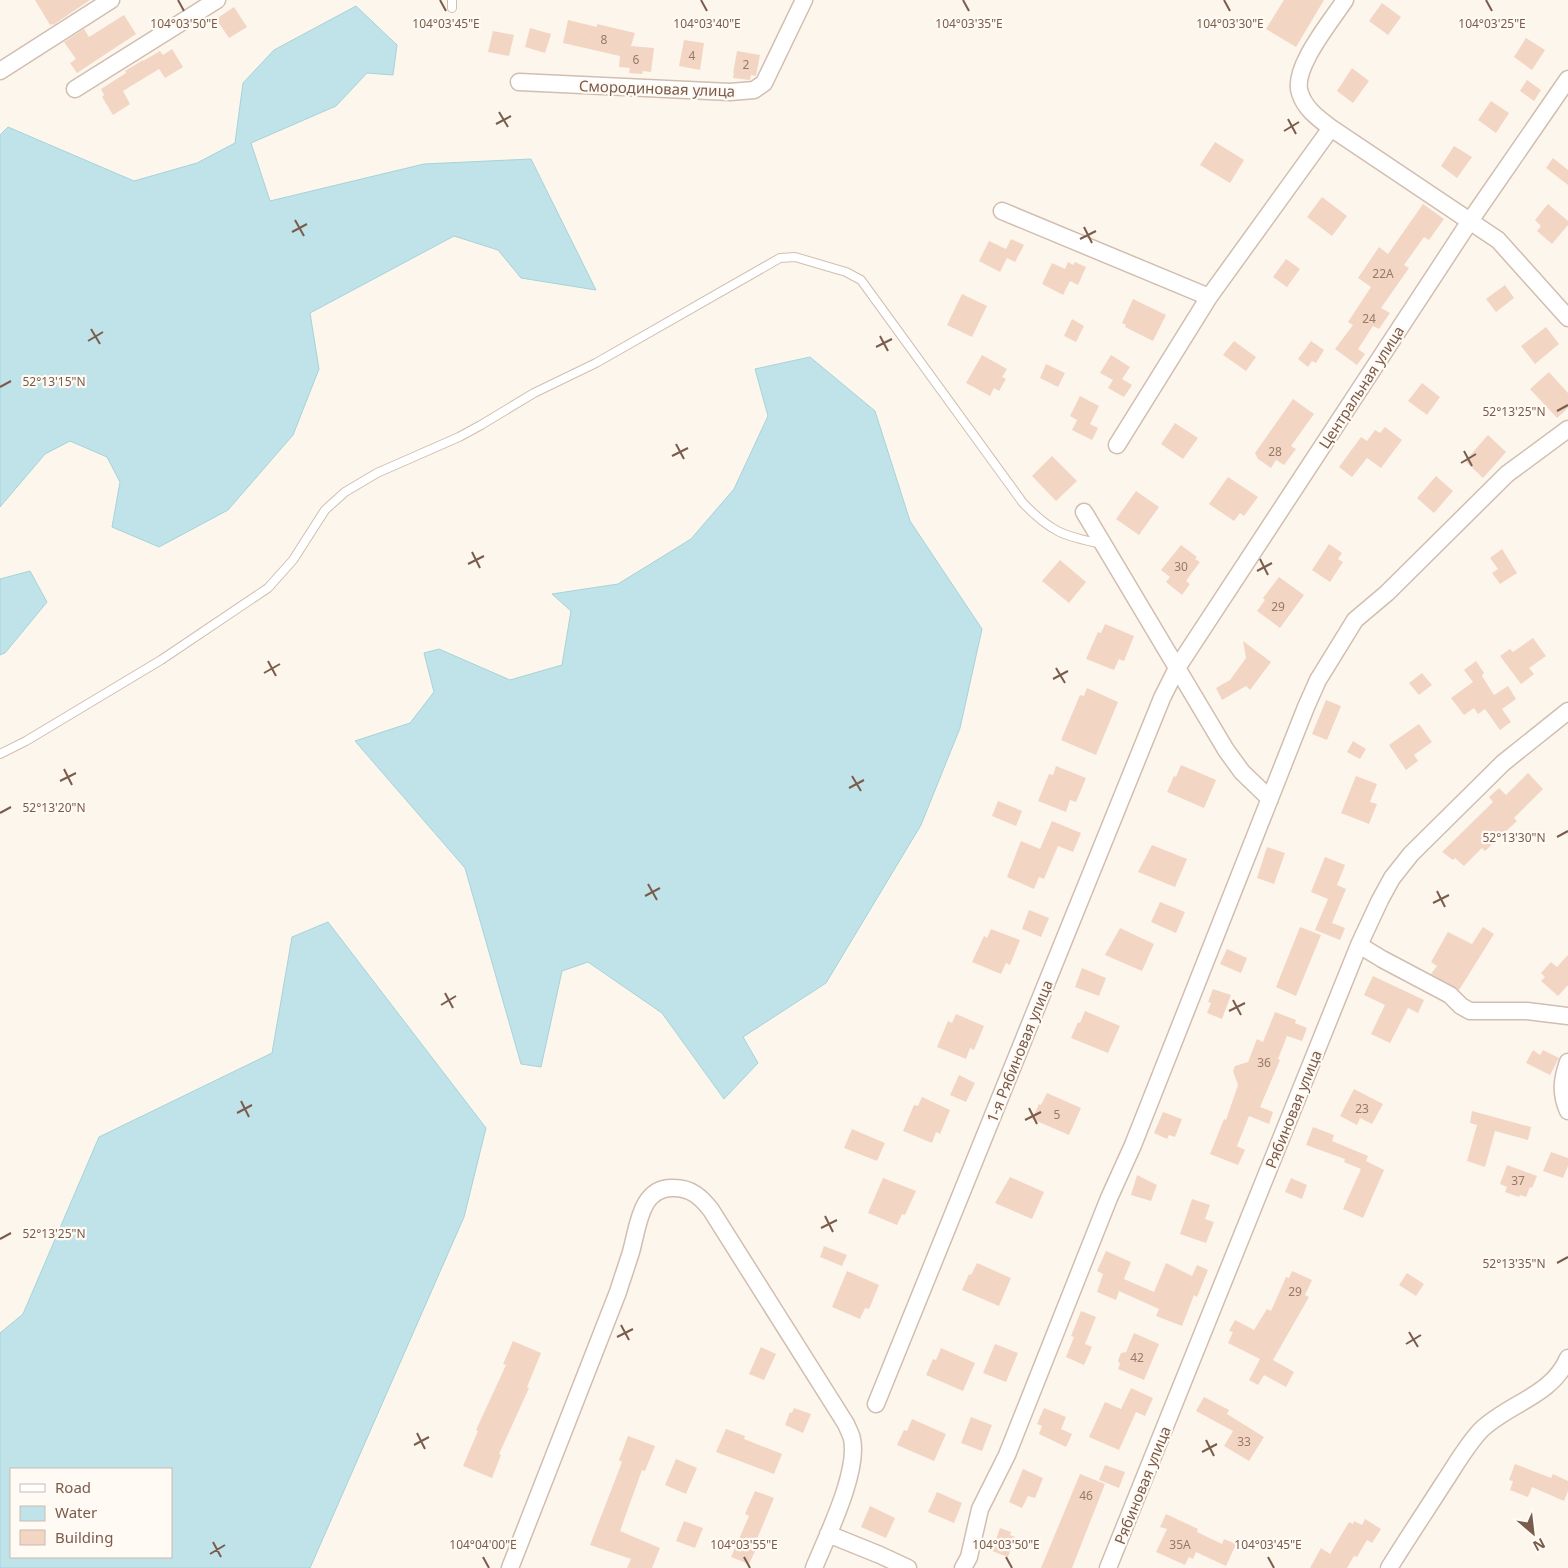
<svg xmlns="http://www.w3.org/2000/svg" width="1568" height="1568" font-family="'Noto Sans',sans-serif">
  <rect width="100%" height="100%" fill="#fdf6ec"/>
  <path fill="#bfe3e8" stroke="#a5d3da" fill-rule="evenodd" d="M356,6L397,45L393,75L367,73L336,106L251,143L270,201L424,164L531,159L596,290L521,278L498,250L454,236L310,313L319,369L293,435L228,510L159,547L112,527L120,482L107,457L70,441L45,454L0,507V135L8,127L134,181L197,163L235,143L243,83L274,50Z
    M810,357L875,411L910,521L982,629L960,728L921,825L826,983L743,1037L758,1063L724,1099L662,1013L588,962L562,971L541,1067L521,1064L465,868L355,741L410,723L434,692L424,653L439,649L510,680L562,665L571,611L552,594L618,584L691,539L734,489L768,416L755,369Z
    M30,571L47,602L5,653L0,655V579Z
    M328,922L486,1128L464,1217L310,1568H0V1333L23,1314L99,1137L272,1053L292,937ZM11,1469H171V1557H11Z"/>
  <path fill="#f3d5c3" d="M35,0H90L53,25L52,24L50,25Z
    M1284,0H1324L1296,47L1266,29Z
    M1382,3L1401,17L1388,35L1369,21Z
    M234,7L247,27L229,38L216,19Z
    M124,15L136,34L77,73L70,63L76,59L64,42L84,29L89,37Z
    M568,20L597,27V24L635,33L631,46L654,48L651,72L643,71L642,74L629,73L630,68L619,67L620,56L563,43Z
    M530,28L551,34L545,53L525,47Z
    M493,31L514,35L509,56L488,52Z
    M1526,38L1545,50L1532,70L1514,57Z
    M684,40L704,43L700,70L679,66Z
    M172,49L183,67L165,78L159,69L123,91L130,104L113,115L102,97L104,95L101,89L126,73L125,71L143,60V61L160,51L163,55Z
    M737,51L760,55L756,76L751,75L750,80L733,78L734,73H733Z
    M1352,68L1369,81L1353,103L1337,91Z
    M1527,80L1541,90L1534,101L1520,91Z
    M1491,101L1509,113L1496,133L1478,120Z
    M1215,142L1244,160L1230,183L1200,165Z
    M1454,146L1472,157L1457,178L1441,166Z
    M1553,158L1568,170V185L1546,168Z
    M1322,197L1347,216L1332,236L1307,217Z
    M1423,204L1444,219L1429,240L1424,237L1404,265L1409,268L1381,308L1390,313L1379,329L1373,326L1358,349L1365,354L1357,365L1335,349L1353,325L1348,322L1371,287L1358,278L1379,247L1388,254Z
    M1548,204L1568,221V225L1552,244L1537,231L1541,226L1535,220Z
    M1011,239L1024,245L1015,262L1007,258L1000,272L979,261L989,241L1006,249Z
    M1286,259L1300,269L1287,287L1273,277Z
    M1068,262L1073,265L1075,262L1086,267L1078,285L1070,281L1063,295L1042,284L1052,263L1065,269Z
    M1505,285L1514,298L1496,312L1486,299Z
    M962,294L987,306L972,337L947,325Z
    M1133,299L1166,315L1153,341L1125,327L1126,325L1122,323Z
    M1072,319L1084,326L1076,342L1064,336Z
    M1546,327L1559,344L1535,364L1521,346Z
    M1234,341L1256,357L1246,371L1223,355Z
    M1311,341L1324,350L1316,363L1312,361L1308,367L1298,359Z
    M982,355L1007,369L1002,377L1006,379L999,391L994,388L990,396L966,383Z
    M1111,355L1130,367L1122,379L1132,385L1124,397L1108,388L1113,380L1100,373Z
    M1046,364L1065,373L1058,387L1040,378Z
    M1549,372L1568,393V408L1557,418L1530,389Z
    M1422,383L1440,397L1427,415L1408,401Z
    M1080,396L1099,406L1090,424L1098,428L1092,440L1072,430L1077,420L1070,416Z
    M1293,399L1314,414L1291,446L1296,449L1284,465L1276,460L1271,468L1258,459L1255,453Z
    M1175,423L1198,438L1183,459L1161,444Z
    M1385,427L1402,440L1381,468L1367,458L1352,477L1339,467L1361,437L1367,441L1375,430L1380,433Z
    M1488,435L1506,452L1483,478L1465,461Z
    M1052,456L1077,481L1056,501L1032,476Z
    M1436,476L1453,491L1434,513L1417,498Z
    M1228,477L1258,497L1244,516L1240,513L1234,521L1209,504Z
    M1136,491L1159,507L1139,535L1116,519Z
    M1329,544L1342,553L1338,559L1343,562L1330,582L1312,570Z
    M1181,545L1197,557L1195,559L1200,562L1186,581L1190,584L1182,595L1166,582L1170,577L1161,570Z
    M1502,549L1517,573L1500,584L1492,573L1498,569L1490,558Z
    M1060,560L1086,582L1069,603L1042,581Z
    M1279,577L1304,595L1280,628L1257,611L1265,600L1263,598Z
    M1105,624L1134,636L1124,661L1119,659L1114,670L1086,659L1098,632L1101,633Z
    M1533,638L1546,656L1529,668L1534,674L1521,684L1500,656L1510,649L1513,652Z
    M1243,641L1271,662L1250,690L1246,686L1222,700L1216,688L1230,680L1246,658Z
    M1476,661L1484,673L1482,676L1494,695L1508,686L1516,699L1502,709L1511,722L1500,730L1485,709L1478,714L1474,708L1464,715L1451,698L1473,682L1464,670Z
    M1422,673L1432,685L1419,695L1409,683Z
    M1087,688L1118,702L1096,755L1061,740L1080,695L1084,696Z
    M1326,700L1341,706L1327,740L1312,734Z
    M1419,724L1432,742L1414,755L1418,761L1406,770L1389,745Z
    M1353,741L1366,749L1360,759L1347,752Z
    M1181,765L1216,780L1204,808L1167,792L1174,776L1176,777Z
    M1056,766L1086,778L1076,802L1070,800L1066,812L1038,801L1049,774L1053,775Z
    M1528,773L1543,789L1514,818L1517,821L1485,851L1482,848L1464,866L1455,858L1453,860L1442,852L1493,802L1489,797L1499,788L1506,795Z
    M1356,776L1377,784L1370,802L1377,804L1369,824L1341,813Z
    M998,801L1022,811L1016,826L992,816Z
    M1052,821L1081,833L1073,852L1058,846L1044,879L1039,877L1034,889L1007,877L1021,841L1040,849Z
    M1152,845L1187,859L1175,887L1138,872Z
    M1267,847L1285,853L1274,884L1257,878Z
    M1325,857L1345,865L1337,885L1346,889L1332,923L1345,928L1340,940L1315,930L1328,899L1311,892Z
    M1160,902L1185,912L1176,933L1151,922Z
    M1029,910L1049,918L1041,937L1022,929Z
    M1300,927L1321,935L1296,996L1276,987Z
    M1483,927L1494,934L1459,990L1431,974L1437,966L1431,962L1448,932L1472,944Z
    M1120,928L1154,944L1142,971L1105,955Z
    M991,929L1020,940L1010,965L1006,963L1001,974L972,962L984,936L987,938Z
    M1227,949L1247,958L1241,973L1220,964Z
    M1568,955V985L1558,996L1541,981L1545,977L1541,973L1551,962L1557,967Z
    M1082,968L1106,978L1099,996L1075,987Z
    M1373,976L1424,1000L1418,1013L1408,1008L1390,1043L1371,1034L1385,1005L1364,995Z
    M1213,989L1231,995L1222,1019L1207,1013L1211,1003L1208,1002Z
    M1085,1011L1120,1026L1108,1053L1071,1038L1078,1022L1080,1023Z
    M1275,1012L1296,1020L1295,1023L1307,1028L1302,1041L1287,1036L1278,1059L1280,1060L1260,1107L1273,1112L1269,1124L1249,1116L1237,1146L1245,1150L1238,1165L1210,1154L1224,1119L1226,1120L1238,1085L1233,1071L1235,1066L1248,1062L1257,1039L1263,1042Z
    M956,1014L984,1026L974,1050L970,1048L966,1059L937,1047L948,1021L952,1023Z
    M1533,1050L1540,1055L1543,1050L1559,1058L1550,1075L1526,1063Z
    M959,1075L975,1083L966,1102L950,1095Z
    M1354,1089L1383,1104L1372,1124L1360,1118L1357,1125L1340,1116Z
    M1047,1093L1081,1108L1069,1135L1032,1119L1039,1104L1041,1105Z
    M922,1097L950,1110L940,1134L936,1132L932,1143L903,1131L914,1105L918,1106Z
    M1472,1111L1531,1127L1528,1140L1495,1131L1485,1167L1467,1161L1477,1125L1470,1123Z
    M1163,1112L1182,1119L1175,1137L1169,1135L1167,1139L1154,1133Z
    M1313,1127L1334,1135L1332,1141L1368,1156L1366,1161L1384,1170L1363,1218L1343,1209L1361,1169L1344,1162L1345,1159L1306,1145Z
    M852,1129L885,1143L877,1161L844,1148Z
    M1551,1152L1568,1158V1166L1563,1178L1543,1171Z
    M1507,1165L1537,1176L1532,1188L1530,1187L1526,1197L1520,1195L1519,1197L1505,1192L1507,1187L1500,1184Z
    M1137,1175L1157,1185L1151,1201L1131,1195Z
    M1010,1177L1044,1192L1032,1219L995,1203Z
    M883,1178L916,1191L905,1215L902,1214L897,1225L868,1213Z
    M1291,1178L1307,1185L1302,1199L1285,1192Z
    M1192,1199L1210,1205L1205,1219L1214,1222L1206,1243L1180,1234Z
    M824,1246L847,1255L842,1266L820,1257Z
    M1106,1251L1131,1262L1124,1279L1154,1292L1166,1263L1192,1276L1197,1265L1208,1270L1197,1297L1194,1295L1182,1326L1156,1316L1159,1309L1119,1291L1116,1300L1097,1292L1103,1274L1097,1271Z
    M977,1263L1011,1278L999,1306L962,1290L969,1274L971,1275Z
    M847,1271L879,1285L869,1309L865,1308L860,1319L832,1307Z
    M1292,1271L1312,1280L1305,1295L1309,1297L1273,1360L1294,1372L1286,1387L1264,1375L1258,1385L1249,1380L1260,1359L1228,1343L1233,1332L1229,1331L1235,1320L1254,1330L1267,1309L1271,1311L1286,1277L1289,1278Z
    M1407,1273L1424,1284L1416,1296L1399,1285Z
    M1081,1311L1096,1317L1085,1344L1092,1347L1084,1365L1066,1357L1074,1337L1071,1336Z
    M1134,1333L1159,1344L1144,1380L1118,1369L1120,1364L1118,1361L1121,1353L1126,1352Z
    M513,1341L541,1353L527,1387L529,1388L499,1454L501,1455L492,1478L463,1466L478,1431L476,1430L506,1365L503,1364Z
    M995,1344L1018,1353L1006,1382L983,1373Z
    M761,1347L776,1354L764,1380L749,1374Z
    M941,1348L975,1363L963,1391L926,1375L933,1359L936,1360Z
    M1131,1388L1153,1398L1145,1416L1136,1412L1119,1450L1089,1437L1105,1402L1121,1409Z
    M1204,1397L1229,1410L1227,1414L1264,1437L1249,1461L1224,1446L1233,1431L1196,1411Z
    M794,1408L811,1414L803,1433L785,1425L790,1412L792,1413Z
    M1044,1408L1066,1417L1061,1429L1072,1434L1066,1447L1039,1434L1042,1426L1037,1424Z
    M971,1417L992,1425L982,1451L961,1443Z
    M912,1419L946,1434L934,1461L897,1445L904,1430L907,1431Z
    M726,1429L745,1436L744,1439L782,1454L774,1474L716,1452Z
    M628,1436L655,1446L645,1471L642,1470L620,1531L660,1548L652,1568H627L631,1559L590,1545L622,1462L619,1460Z
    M676,1459L697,1468L686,1494L665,1485Z
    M1515,1464L1551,1478L1553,1474L1568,1481V1491L1564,1501L1532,1487L1528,1497L1510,1490L1513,1481L1509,1480Z
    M1105,1465L1125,1472L1119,1488L1099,1480Z
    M1023,1469L1043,1478L1035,1498L1028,1496L1022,1508L1009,1502Z
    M1080,1474L1105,1484L1072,1568H1041Z
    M755,1491L774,1498L755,1544L758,1545L749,1564L731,1557L749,1516L745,1514Z
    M937,1492L962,1503L954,1523L928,1512Z
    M870,1506L895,1518L886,1538L861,1527Z
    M1166,1514L1198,1529L1197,1532L1222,1544L1224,1539L1236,1544L1226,1566L1196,1552L1193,1559L1189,1557L1185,1565L1156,1552L1167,1529L1160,1527Z
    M1365,1519L1381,1529L1372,1543L1367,1540L1357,1557L1354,1556L1347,1568H1310L1321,1548L1330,1554L1349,1522L1353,1524L1354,1521L1362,1525Z
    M684,1521L703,1528L695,1548L676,1541Z
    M1000,1528L1011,1532L1010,1535L1015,1537L1008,1557L992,1551Z"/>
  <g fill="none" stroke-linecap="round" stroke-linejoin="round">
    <defs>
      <path id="lane" d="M452,0V8
        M0,754L26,741L161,660L268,588L293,560L325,510L345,492L377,473L459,437L481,425L534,393L596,363L780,258L795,257L846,272L861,280L1023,503C1051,532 1063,536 1102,544"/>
      <path id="street" d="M1345,0C1332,20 1291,69 1300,93C1305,109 1318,118 1331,128L1498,240L1568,318
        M0,71L111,0
        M519,82L730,92L754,90L764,83L804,0
        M75,89L217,0
        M1002,211L1209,297
        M1117,445L1209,297L1331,128
        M1084,512L1226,750L1242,772L1270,799
        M1359,945L1382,959L1450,995L1461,1006L1470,1011H1527L1568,1016
        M1568,1062C1562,1079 1560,1093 1568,1111
        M876,1404L1162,698L1177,668L1470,221L1568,79
        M828,1534L880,1555L908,1568
        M510,1568L618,1292C622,1279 627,1265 631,1252C638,1228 640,1186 674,1188C691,1188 701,1197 711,1210L846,1424C848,1429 851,1434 852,1439C859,1472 827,1536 814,1568
        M963,1568L969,1557L980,1509L1007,1455L1109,1198L1133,1145L1306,707L1318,680L1355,620L1387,593L1507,474L1568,429
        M1108,1568L1359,945L1380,900L1392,878L1411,854L1503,763L1568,711
        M1389,1568C1407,1539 1425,1512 1443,1484C1455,1466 1466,1446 1481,1430C1509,1403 1552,1396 1568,1358"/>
    </defs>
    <use href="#lane" stroke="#d1beb0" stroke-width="10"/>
    <use href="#street" stroke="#d1beb0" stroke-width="19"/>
    <use href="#lane" stroke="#fff" stroke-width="8"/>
    <use href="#street" stroke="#fff" stroke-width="16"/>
  </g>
  <path fill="none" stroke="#7a5c4d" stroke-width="2" d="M178,0L184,11M440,0L446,11M701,0L707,11M963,0L969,11M1224,0L1230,11M1486,0L1492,11M499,112L508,127M1288,119L1296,134M496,124L511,116M1284,131L1299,122M295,220L304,236M1084,227L1092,243M292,232L307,224M1080,239L1096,231M91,329L100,344M880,336L888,351M88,341L103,332M876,347L892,339M0,387L11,381M1557,411L1568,405M676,444L684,459M1464,451L1472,466M672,456L688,448M1461,463L1476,454M472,552L480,568M1260,559L1268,575M468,564L484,556M1257,571L1272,563M268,661L276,676M1056,668L1065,683M264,673L280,664M1053,679L1068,671M64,769L72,785M852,776L861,791M60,781L76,773M849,788L864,780M0,813L11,807M1557,837L1568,831M648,884L657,900M1437,891L1445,907M645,896L660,888M1433,903L1449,895M445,993L453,1008M1233,1000L1241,1015M441,1005L456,996M1229,1011L1245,1003M241,1101L249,1117M1029,1108L1037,1124M237,1113L252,1105M1025,1120L1041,1112M825,1216L833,1232M821,1228L837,1220M0,1239L11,1233M1557,1263L1568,1257M621,1325L629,1340M1409,1332L1418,1347M617,1337L633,1329M1406,1344L1421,1335M417,1433L425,1449M1206,1440L1214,1456M414,1445L429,1437M1202,1452L1217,1444M213,1542L221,1557M210,1554L225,1545M483,1557L489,1568M744,1557L750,1568M1006,1557L1012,1568M1268,1557L1274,1568"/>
  <g text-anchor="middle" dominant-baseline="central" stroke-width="4.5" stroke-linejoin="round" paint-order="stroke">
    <g font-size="12" fill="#987a6a">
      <text x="604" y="39">8</text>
      <text x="692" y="55">4</text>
      <text x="636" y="59">6</text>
      <text x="746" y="64">2</text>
      <text x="1383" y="273">22А</text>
      <text x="1369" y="318">24</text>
      <text x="1275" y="451">28</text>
      <text x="1181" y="566">30</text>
      <text x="1278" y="606">29</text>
      <text x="1264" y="1062">36</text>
      <text x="1362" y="1108">23</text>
      <text x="1057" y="1114">5</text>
      <text x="1518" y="1180">37</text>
      <text x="1295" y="1291">29</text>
      <text x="1137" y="1357">42</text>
      <text x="1244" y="1441">33</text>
      <text x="1086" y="1495">46</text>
      <text x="1180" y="1544">35А</text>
    </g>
    <g font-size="15" fill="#7a5c4d" stroke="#fffaf3">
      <text transform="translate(657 88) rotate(2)">Смородиновая улица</text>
      <text transform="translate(1361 387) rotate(-57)">Центральная улица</text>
      <text transform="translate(1019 1051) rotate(-68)">1-я Рябиновая улица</text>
      <text transform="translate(1293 1109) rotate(-68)">Рябиновая улица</text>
      <text transform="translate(1142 1485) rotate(-68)">Рябиновая улица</text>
    </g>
  </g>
  <g font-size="12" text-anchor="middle" fill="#7a5c4d" stroke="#fffaf3" stroke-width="4.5" stroke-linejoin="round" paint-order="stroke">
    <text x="184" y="28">104°03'50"E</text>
    <text x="446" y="28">104°03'45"E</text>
    <text x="707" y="28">104°03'40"E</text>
    <text x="969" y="28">104°03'35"E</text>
    <text x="1230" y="28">104°03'30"E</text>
    <text x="1492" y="28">104°03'25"E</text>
    <text x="54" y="386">52°13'15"N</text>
    <text x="1514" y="416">52°13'25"N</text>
    <text x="54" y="812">52°13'20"N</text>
    <text x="1514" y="842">52°13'30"N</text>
    <text x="54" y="1238">52°13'25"N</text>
    <text x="1514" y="1268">52°13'35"N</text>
    <text x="483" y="1549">104°04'00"E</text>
    <text x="744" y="1549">104°03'55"E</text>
    <text x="1006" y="1549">104°03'50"E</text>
    <text x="1268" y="1549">104°03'45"E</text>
  </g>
  <rect x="10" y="1468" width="162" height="90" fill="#fffaf3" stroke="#cabbb1"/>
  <rect x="20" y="1484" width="25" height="8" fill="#ffffff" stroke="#cabbb1"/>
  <text x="55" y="1493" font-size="15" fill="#7a5c4d">Road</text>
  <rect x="20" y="1506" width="25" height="15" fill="#bfe3e8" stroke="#cabbb1"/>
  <text x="55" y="1518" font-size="15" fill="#7a5c4d">Water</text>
  <rect x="20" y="1530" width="25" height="15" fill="#f3d5c3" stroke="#cabbb1"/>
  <text x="55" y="1543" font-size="15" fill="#7a5c4d">Building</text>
  <g transform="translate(1533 1533) rotate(152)" stroke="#fffaf3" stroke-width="4" paint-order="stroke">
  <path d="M0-4L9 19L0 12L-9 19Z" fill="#7a5c4d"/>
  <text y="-8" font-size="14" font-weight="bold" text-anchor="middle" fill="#7a5c4d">N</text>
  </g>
</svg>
